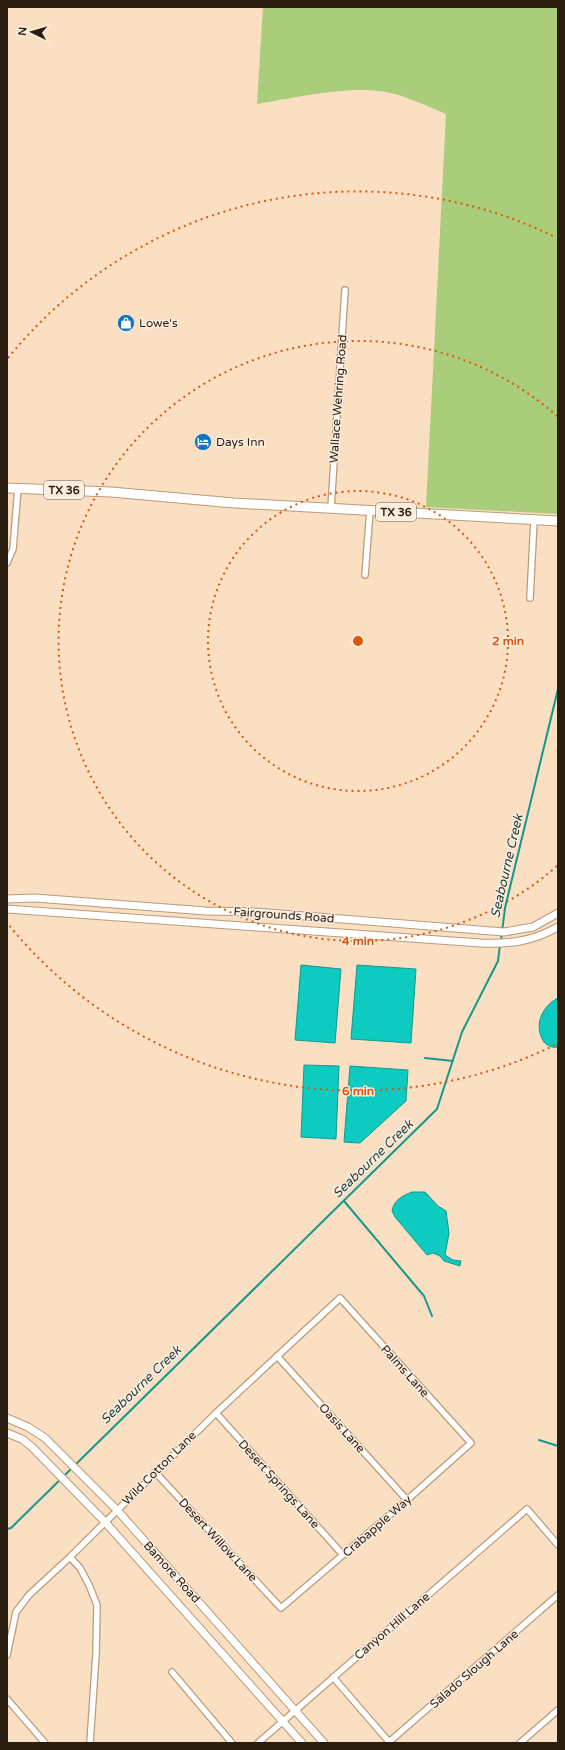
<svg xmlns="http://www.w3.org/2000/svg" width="565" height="1750" font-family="'Varela Round',sans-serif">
  <rect width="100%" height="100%" fill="#fadfc2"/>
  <path fill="#a9cd7b" d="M263,7H558V514L426,507L446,114C430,107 412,99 395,94C356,83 296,98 257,104Z"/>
  <path fill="#0dcbc1" stroke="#15978c" d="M301,965L341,969L335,1043L295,1040Z
    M357,965L416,969L411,1043L351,1039Z
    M558,998V1047C552,1048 548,1046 544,1042C533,1026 542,1006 558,998Z
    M304,1065L339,1066L336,1139L301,1137Z
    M350,1066L408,1070L406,1101L360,1143L344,1142Z
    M412,1192H425L438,1206L446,1211L449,1233L445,1255L453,1260L461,1261L460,1266L444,1261L440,1256L433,1253L427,1255L395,1217L392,1211C394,1200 402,1196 412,1192Z"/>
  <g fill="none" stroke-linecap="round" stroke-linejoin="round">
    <path stroke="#15978c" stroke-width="2" d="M501,940L505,908L558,689
      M425,1058L453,1061
      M344,1201L424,1296L432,1316
      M539,1440L558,1446
      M7,1529L11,1528L437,1109L462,1032L498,961L500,945"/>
    <defs>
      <path id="minor" d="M331,508L345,290
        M7,563L13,549L18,488
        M365,575L370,510
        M530,598L534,520
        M277,1356L407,1500
        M216,1413L343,1555
        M70,1557L80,1568L89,1585L97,1605L96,1654L90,1743
        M7,1655L16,1612L29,1595L70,1557L216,1413L340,1298L471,1443L407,1500L281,1608L155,1472
        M172,1672L232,1743
        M333,1677L390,1743
        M7,1699L45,1743
        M389,1742L558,1595
        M258,1743L527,1509L558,1545
        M520,1743L558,1710"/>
      <path id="tertiary" d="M7,899L35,898L206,911L255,912L504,932L533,927L558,913
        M7,909L480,943C510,944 531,942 558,927
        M7,1418L28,1427L45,1438L117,1510L324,1743
        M7,1433L22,1439L32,1447L105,1522L302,1743"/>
      <path id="primary" d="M7,488L111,492L234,503L558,521"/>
    </defs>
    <use href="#minor" stroke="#bb9b79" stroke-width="8"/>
    <use href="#tertiary" stroke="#bb9b79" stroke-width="9"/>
    <use href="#primary" stroke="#bb9b79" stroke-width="11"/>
    <use href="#minor" stroke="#fff" stroke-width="5.5"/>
    <use href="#tertiary" stroke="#fff" stroke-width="7"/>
    <use href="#primary" stroke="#fff" stroke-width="9"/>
  </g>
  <g fill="none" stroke="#de560c" stroke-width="2" stroke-dasharray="2 4">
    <circle cx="358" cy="641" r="150"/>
    <path d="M557 866A300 300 0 1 1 557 416"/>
    <path d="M555 1045A450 450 0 0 1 8 924M8 358A450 450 0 0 1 555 237"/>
  </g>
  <defs>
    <symbol id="shop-disc" viewBox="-11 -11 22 22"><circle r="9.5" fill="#0e76c1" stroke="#fceee0"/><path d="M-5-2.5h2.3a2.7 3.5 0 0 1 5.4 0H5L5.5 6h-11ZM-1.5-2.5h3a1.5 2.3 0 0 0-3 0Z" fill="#fff"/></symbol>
    <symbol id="hotel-disc" viewBox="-11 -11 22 22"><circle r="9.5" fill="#0e76c1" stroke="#fceee0"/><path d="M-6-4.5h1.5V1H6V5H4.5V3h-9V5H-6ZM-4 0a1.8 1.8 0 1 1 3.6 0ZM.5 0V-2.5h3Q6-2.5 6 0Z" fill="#fff"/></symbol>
  </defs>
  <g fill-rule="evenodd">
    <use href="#shop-disc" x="116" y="313" width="20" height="20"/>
    <use href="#hotel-disc" x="193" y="432" width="20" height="20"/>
  </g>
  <g text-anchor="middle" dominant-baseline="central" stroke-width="3" stroke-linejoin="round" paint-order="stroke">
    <g fill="#fceee0" stroke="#685c4e" stroke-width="1">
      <rect x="44" y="481" width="40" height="18" rx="3"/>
      <rect x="376" y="503" width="40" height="18" rx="3"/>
    </g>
    <g font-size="11" font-weight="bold" fill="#291d0f">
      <text x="64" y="490">TX 36</text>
      <text x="396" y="512">TX 36</text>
    </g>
    <g font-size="12" fill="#291d0f" stroke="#fceee0" text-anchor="start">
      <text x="139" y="323">Lowe's</text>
      <text x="216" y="442">Days Inn</text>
    </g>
    <g font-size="12" fill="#291d0f" stroke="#fceee0">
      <text transform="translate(338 399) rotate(-86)">Wallace Wehring Road</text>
      <text transform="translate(284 915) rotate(4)">Fairgrounds Road</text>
      <text transform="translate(405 1371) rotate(48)">Palms Lane</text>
      <text transform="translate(342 1428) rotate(48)">Oasis Lane</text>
      <text transform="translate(159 1468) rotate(-45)">Wild Cotton Lane</text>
      <text transform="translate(279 1484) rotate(48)">Desert Springs Lane</text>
      <text transform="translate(377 1526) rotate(-41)">Crabapple Way</text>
      <text transform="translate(218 1540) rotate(47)">Desert Willow Lane</text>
      <text transform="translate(172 1572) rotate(48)">Bamore Road</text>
      <text transform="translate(392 1626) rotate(-41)">Canyon Hill Lane</text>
      <text transform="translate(474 1669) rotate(-41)">Salado Slough Lane</text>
    </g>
    <g font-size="13" font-style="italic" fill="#1d3d3a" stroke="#fceee0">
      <text transform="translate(507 866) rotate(-77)">Seabourne Creek</text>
      <text transform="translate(373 1159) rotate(-44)">Seabourne Creek</text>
      <text transform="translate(141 1385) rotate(-44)">Seabourne Creek</text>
    </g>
  </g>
  <circle cx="358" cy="641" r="6" fill="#de560c" stroke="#fceee0" stroke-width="2"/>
  <g font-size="12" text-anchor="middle" font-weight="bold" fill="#de560c" stroke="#fceee0" stroke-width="3" stroke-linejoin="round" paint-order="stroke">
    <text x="508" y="645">2 min</text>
    <text x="358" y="945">4 min</text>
    <text x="358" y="1095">6 min</text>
  </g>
  <rect width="565" height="1750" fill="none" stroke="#291d0f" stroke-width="16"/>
  <g transform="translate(32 32) rotate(275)" stroke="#fceee0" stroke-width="3" paint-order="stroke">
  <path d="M0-3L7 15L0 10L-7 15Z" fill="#291d0f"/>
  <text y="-6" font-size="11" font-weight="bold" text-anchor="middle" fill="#291d0f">N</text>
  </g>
</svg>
